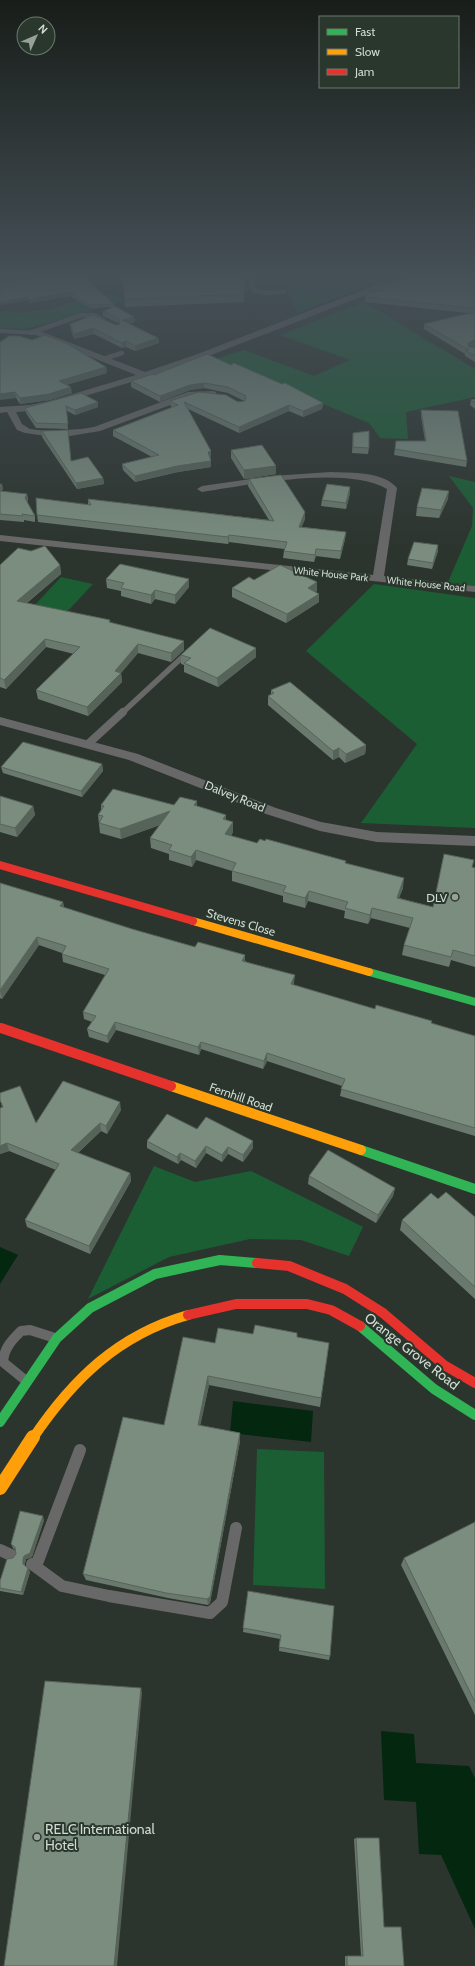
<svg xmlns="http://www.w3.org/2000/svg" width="475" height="1966" font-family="Cabin,sans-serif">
  <rect width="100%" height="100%" fill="#2c342e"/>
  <path fill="#1b5e34" d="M282,277H402L371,284L297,313Z
    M115,294L126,301L25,329L0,328V312L5,311L18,313L52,309L75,301Z
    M364,302L475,369V397L406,412L408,439L380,438L369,423L215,359L244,350L314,376L350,360L280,335Z
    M449,476L475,482V586L448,582L472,526L473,508Z
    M61,577L93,584L65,614L33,607Z
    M374,584L475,598V828L361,823L417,744L306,651Z
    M154,1166L195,1182L251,1171L363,1227L349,1256L301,1240L250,1239L169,1257L88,1299Z
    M257,1449L324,1452L325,1589L253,1585Z"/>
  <path fill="#042710" d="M0,1247L18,1255L0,1284Z
    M233,1401L313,1411L311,1442L230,1433Z
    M381,1731L414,1734L416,1763L469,1766L475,1778V1929L441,1855L419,1854L416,1802L384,1800Z"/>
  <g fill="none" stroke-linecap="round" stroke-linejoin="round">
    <path stroke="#696868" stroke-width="4.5" d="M250,277L253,290L266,293L284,292
      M30,333L82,315H94L103,320
      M103,359L122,353"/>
    <path stroke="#696868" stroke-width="5.5" d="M122,713L189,651"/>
    <path stroke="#696868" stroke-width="8" d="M88,744L123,712"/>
    <path stroke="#696868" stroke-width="10" d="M25,1380L3,1362C4,1348 12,1340 21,1331L30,1330L52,1337"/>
    <path stroke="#696868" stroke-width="12" d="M0,1550L11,1555
      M32,1564L62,1586L109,1596L210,1613L222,1602L236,1528
      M36,1566L80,1450"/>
    <path fill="#696868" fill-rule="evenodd" d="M414,277H430L381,289L201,359L148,377L55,405L30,411L16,412L22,424L30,429L47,431L81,429L94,427L188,392L213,391L216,392V396L192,397L100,431L70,436H47L25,433L17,430L7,412L0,413V407L30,405L50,401L136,375L36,335L0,333V329L40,331L145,372L195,355L376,285Z
      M331,472C351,473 383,471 397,488L384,576L475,586V592L0,541V535L373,575L387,489C345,465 249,485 202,492L197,489L202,486L272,476Z
      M0,717L138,754L276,808L321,822L377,832L475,836V846L377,842L320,831L266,814L129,760L0,725Z"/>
    <path stroke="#30b455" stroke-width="8" d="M369,972L475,1002"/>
    <path stroke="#30b455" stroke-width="10" d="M361,1150L475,1189
      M360,1326L434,1389L475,1415
      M0,1422L57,1338L90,1308L155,1274L220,1260L257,1263"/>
    <path stroke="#ff9f0a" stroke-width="8" d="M193,921L369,972"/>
    <path stroke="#ff9f0a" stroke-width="10" d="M171,1086L361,1150
      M33,1438C73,1379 118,1335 188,1315"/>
    <path stroke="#ff9f0a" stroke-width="14" d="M0,1488L33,1437"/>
    <path stroke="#e5322d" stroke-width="5" d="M0,282L36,277"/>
    <path stroke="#e5322d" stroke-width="8" d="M0,865L193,921
      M0,1028L4,1029"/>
    <path stroke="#e5322d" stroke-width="10" d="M1,1028L171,1086
      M257,1263L289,1266L345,1289L383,1313L444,1365L475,1383
      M188,1315L236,1304H307L331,1310L360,1326"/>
  </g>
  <path fill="#6a796d" d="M122,277H242L245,284V292H243L244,294V302L125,307Z
    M418,277H475V346L471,347H475V362L465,356V354L424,329V324L468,313L365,302V294L380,291V287L418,280Z
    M36,278L114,304V307L134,317L135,322L129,324L158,338L159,343L135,351L126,347L122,348L94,334L74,339L71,330L70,324L116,325H119L120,324L103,316V311L112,307L91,308L70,296L30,303L28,300L0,305V283Z
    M0,342L106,367L107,373L66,385L72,393L50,400L20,404L16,398Z
    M231,365L323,403L322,409L303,417L289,411L239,433L188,409L211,451V457H210L211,461V467L178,472L135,482L123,470L122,464L152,457L113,436V430L172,408L171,407L170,401H244L228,393L204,388L190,390L160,402L131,387V381L154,375Z
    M475,399V409L470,405L471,400Z
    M98,402V407L75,415L67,411L68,429L36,428L26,413L25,408Z
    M421,410L467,461L466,467L394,455L396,441H425L421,416Z
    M42,431L71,461L103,478L104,484L77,489L42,437Z
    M353,433L369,448L368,454L352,453Z
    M231,450L276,474L244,479L231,458Z
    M249,479L305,519L301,527L346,532L345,539L340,559L316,556L314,562L283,558L284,551V549L229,542L228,544L38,522L37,515L88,504V499L269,520L248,486Z
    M0,483L3,489L1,492L27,494L28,500L27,502L35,516V522L24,520V522L0,520Z
    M350,493L346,509L321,506L322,500Z
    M448,499L439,518L416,516L417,507Z
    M438,551L432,569L407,565L408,559Z
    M0,565H60L61,574L27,603L110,620V622L184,650L171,662L138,653L121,673L122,682L88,716L38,699L36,690L74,654L46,647L6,689L0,687Z
    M106,579H189V587L175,604L155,599L151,604L121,596V591L107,588Z
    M254,580L317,582V591L315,592L319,602L286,623L232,597V588Z
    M256,648V657L218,687L184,672V665L181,664V655Z
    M271,690L366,745L365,754L345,763L339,757L333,760L268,705V696L271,694Z
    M102,764L103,771L82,797L3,773L1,767Z
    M0,796L33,806L35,815L17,837L0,832Z
    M197,801V806L226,815V820L233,832L231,836L257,843L345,863L403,888L399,898L433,907L472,867L475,868V967L451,960L449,967L402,955L404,945L410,928L371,918L368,924L344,918L345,911L308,901L305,908L283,902V896L232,881V871L196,860L192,867L169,860V854L151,848L150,838L160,825L121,839L100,833L98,815L101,810V805H174Z
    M0,883L63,902L64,908L132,929L195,947L245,955V961L294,983L293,985L375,1009L431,1023L475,1036V1136L340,1096L342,1086L267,1061L263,1069L201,1049L199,1055L116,1030L108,1043L89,1037L87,1029L92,1022L84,1019L83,1012L105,975L63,962L62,954V953L39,945L2,999L0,998Z
    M0,1100L36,1123L121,1110L107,1134L101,1131L78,1153L130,1173L131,1181L90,1254L27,1227L25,1220L56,1170L9,1151L0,1154L2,1107Z
    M197,1129L253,1148L243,1162L228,1154L222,1162L206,1153L196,1168L181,1160L178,1164L147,1148V1141Z
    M309,1176L395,1188L393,1196L376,1223L308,1184Z
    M438,1199L475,1217V1299L400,1230L402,1220Z
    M253,1334L297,1338L329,1343L320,1407L209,1385L200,1425L240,1433V1441L210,1603L208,1605L168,1598L86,1580L83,1574L164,1425L215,1343Z
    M44,1520L32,1557L26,1559L25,1563V1566L28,1568L30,1572L23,1595L0,1591V1581L13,1558L16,1554L15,1550L13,1548L11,1544Z
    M475,1522V1715L401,1565L404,1558Z
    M248,1591L330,1656L329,1660L279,1651L280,1639L243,1632Z
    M356,1838L384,1927L404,1966H345V1956H361L354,1839Z"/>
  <path fill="#566359" d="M70,292V296L30,303V299Z
    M28,297V300L0,305V302Z
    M134,317L135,322L122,326V320Z
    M93,328L94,334L74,339V334Z
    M158,338L159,343L135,351V346Z
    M475,340V346L467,349L468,343Z
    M126,341V347L122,348V343Z
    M106,367L107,373L60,387L59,381Z
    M204,383V388L190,390L160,402V396L190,385Z
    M71,387L72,393L50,400L20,404V398Z
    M15,392L16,398L0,400V394Z
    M98,402V407L75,415V410Z
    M323,403L322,409L303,417V411Z
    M289,405V411L239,433V427Z
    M211,451V457L208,458V452Z
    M211,461V467L178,472L135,482V476L177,466Z
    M276,466V474L244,479V470Z
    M103,478L104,484L77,489L76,483Z
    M2,483L3,489L0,494V487Z
    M350,487V493L346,509V503Z
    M449,491L448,499L439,518L441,510Z
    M27,494L28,500L26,504L25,498Z
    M305,512V519L299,534V527Z
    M346,532L345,539L340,559L341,551Z
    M229,535V542L228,544V537Z
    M438,545V551L432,569L433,563Z
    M316,549V556L314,562L315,555Z
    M60,565L61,574L19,609L17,601Z
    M189,579V587L175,604V595Z
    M317,582V591L307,597L308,588Z
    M155,590V599L151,604V595Z
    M319,594V602L286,623L287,614Z
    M45,639L46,647L6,689L4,680Z
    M184,641V650L171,662V653Z
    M138,644V653L121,673L122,682L88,716L87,707L115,671Z
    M256,648V657L218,687L217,678Z
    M366,745L365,754L345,763L346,754Z
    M339,748V757L333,760V751Z
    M102,764L103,771L82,797L81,791Z
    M197,801V811L194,805Z
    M33,806L35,815L17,837L15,828Z
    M170,811V821L121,839L120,829Z
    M226,815V825L223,819Z
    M233,822V832L225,844V834Z
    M196,850V860L192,867L191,857Z
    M404,878L403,888L395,908L397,898Z
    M309,891L308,901L305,908V898Z
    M63,902L64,910L60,906Z
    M372,908L371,918L368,924L370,915Z
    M37,937L39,945L2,999L0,991Z
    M245,955V964L242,961Z
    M295,975L294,983L290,992L291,984Z
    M115,1022L116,1030L108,1043L107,1036Z
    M201,1042V1049L199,1055L198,1047Z
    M267,1053V1061L263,1069L264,1061Z
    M120,1102L121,1110L107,1134L106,1126Z
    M100,1123L101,1131L72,1158L71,1150Z
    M253,1141V1148L243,1162V1155Z
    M7,1143L9,1151L0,1154V1146Z
    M206,1146V1153L196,1168L195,1161Z
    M228,1147V1154L222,1162V1155Z
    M180,1153L181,1160L178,1164L177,1157Z
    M130,1173L131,1181L90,1254L89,1246Z
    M395,1188L393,1196L376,1223L378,1215Z
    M208,1376L209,1385L199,1432L198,1425Z
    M240,1433V1441L210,1603L208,1605L207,1599Z
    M43,1516L44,1520L32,1557L26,1559L25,1563V1567L23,1564V1559Z
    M28,1568L30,1572L23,1595L21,1592Z
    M141,1688L142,1693L117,1966H114Z"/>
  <path fill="#7b8d7f" stroke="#566359" d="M37,277H84L114,304L91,305L70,292L30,299L28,297L0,302V283L36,278Z
    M122,277H242L245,284H240L244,294L125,299Z
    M420,277H475V308L365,297V294L385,290L380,287L423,279Z
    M115,306L134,317L122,320L158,338L135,346L126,341L122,343L93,328L74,334L70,324L93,315L116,325H119L120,319L103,311Z
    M475,312V340L468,343V347H475V356L466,351L469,350L424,324Z
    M45,335L66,343L106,367L59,381L71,387L49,394L20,398L15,392L0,394V342L9,336H19L32,340Z
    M207,354L231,365L234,363L282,384L285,383L323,403L303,411L289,405L239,427L184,402L211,451L208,452L211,461L177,466L135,476L122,464L159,455L113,430L178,405L170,401L199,392L226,395L238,402L245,401L246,396L228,387L204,383L190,385L160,396L131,381L153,374L154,375Z
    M81,393L98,402L75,410L66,406L68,424L36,423L25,408Z
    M475,399V403L471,400Z
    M421,410L458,411L467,461L395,449L396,441H426Z
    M68,430L71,461L88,457L103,478L76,483L42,431Z
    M369,431V448L353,447V433Z
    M262,445L276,466L244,470L231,450Z
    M281,475L305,512L299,527L346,532L341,551L316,549L315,555L284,551L287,542L229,535L228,537L37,515L36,498L91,505L88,499L274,521L249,479Z
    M327,484L350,487L346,503L322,500Z
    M422,488L449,491L441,510L417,507Z
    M0,491L27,494L25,498L35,516L22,514L23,516L0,514Z
    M414,542L438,545L433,563L408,559Z
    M45,546L60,565L17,601L110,620L109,622L184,641L171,653L138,644L115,671L121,673L87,707L36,690L80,647L45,639L4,680L0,678V565L18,548L31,551Z
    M120,564L189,579L175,595L155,590L151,595L121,588L124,583L106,579Z
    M280,565L317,582L308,588L319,594L287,614L232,588L249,577L254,580Z
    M210,628L256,648L217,678L184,663L191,658L181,655Z
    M290,682L366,745L346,754L339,748L333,751L268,696L274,693L271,690Z
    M23,742L102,764L81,791L1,767Z
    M113,789L174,805L180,797L197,801L194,805L226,815L223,819L233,822L225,834L257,843L260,839L265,841L266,839L346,861L345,863L404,878L397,898L433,907L444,854L474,860L472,867L475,868V956L453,950L451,957L404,945L413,918L372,908L370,915L345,908L348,902L309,891L305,898L283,892L286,886L232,871L236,863L196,850L191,857L169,850L172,845L150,838L170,811L120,829L99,823L103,816L98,815L104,806L101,805Z
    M0,796L33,806L15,828L0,824Z
    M0,883L63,902L60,906L132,929L195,947L198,942L245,955L242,961L295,975L291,984L375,1009L376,1005L432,1021L431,1023L475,1036V1128L341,1089L345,1079L267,1053L264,1061L201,1042L198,1047L115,1022L107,1036L87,1029L96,1016L83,1012L109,969L62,954L66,946L37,937L0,990Z
    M63,1081L120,1102L106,1126L100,1123L71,1150L130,1173L89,1246L25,1220L59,1164L7,1143L0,1146V1108L3,1107L0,1100V1093L20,1086L36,1123Z
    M167,1114L197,1129L206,1117L253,1141L243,1155L228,1147L222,1155L206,1146L195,1161L180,1153L177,1157L147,1141Z
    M328,1150L395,1188L378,1215L309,1176Z
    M446,1192L475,1217V1287L402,1220L431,1193L438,1199Z
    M255,1325L297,1333V1337L329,1343L321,1398L208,1376L198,1425L240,1433L210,1597L207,1599L166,1593L83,1574L123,1417L164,1425L183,1337L215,1343L218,1328L253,1334Z
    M20,1511L43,1516L30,1553L24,1556L23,1559V1564L28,1568L21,1592L0,1588V1581L7,1559L13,1558L16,1554L15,1547L11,1544Z
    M475,1522V1702L404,1558Z
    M248,1591L334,1606L330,1656L279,1647L281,1635L243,1628Z
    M45,1681L141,1688L114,1966H4Z
    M356,1838H379L384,1927H401L404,1966H347V1956H363Z"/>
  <linearGradient id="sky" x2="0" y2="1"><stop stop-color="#181d19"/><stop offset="0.5" stop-color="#455057"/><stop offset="1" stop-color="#455057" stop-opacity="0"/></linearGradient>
  <rect width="475" height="552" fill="url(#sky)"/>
  <g fill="#97a099" stroke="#29372c" stroke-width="1.5">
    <circle cx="455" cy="897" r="4"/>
    <circle cx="37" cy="1837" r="4"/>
  </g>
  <g text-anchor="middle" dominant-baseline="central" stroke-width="4" stroke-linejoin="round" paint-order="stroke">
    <g font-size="10" fill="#d1dad3" stroke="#29372c">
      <text transform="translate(331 574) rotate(6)">White House Park</text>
      <text transform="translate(426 584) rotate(6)">White House Road</text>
    </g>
    <g font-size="12" fill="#d1dad3" stroke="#29372c">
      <text transform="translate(235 796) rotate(22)">Dalvey Road</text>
      <text transform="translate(241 922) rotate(16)">Stevens Close</text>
      <text transform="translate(241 1097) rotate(19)">Fernhill Road</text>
    </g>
    <g font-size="12" fill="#d1dad3" stroke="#29372c" text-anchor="end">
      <text x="447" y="897">DLV</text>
    </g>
    <g font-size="14" fill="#d1dad3" stroke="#29372c">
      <text transform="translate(412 1351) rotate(38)">Orange Grove Road</text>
    </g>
    <g font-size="14" fill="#d1dad3" stroke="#29372c" text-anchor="start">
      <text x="45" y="1829">RELC International<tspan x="45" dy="16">Hotel</tspan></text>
    </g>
  </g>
  <rect x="319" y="16" width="140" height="72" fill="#29372c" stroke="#6c786f"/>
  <rect x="327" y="29" width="20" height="6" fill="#30b455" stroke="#6c786f"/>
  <text x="355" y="36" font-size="12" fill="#d1dad3">Fast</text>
  <rect x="327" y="49" width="20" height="6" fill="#ff9f0a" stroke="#6c786f"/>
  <text x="355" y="56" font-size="12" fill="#d1dad3">Slow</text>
  <rect x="327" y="69" width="20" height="6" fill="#e5322d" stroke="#6c786f"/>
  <text x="355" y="76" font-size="12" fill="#d1dad3">Jam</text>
  <g transform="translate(36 36) rotate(45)"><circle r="19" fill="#29372c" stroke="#6c786f"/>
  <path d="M0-3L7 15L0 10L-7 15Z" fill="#97a099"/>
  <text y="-6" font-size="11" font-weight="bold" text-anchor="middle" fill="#d1dad3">N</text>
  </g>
</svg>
